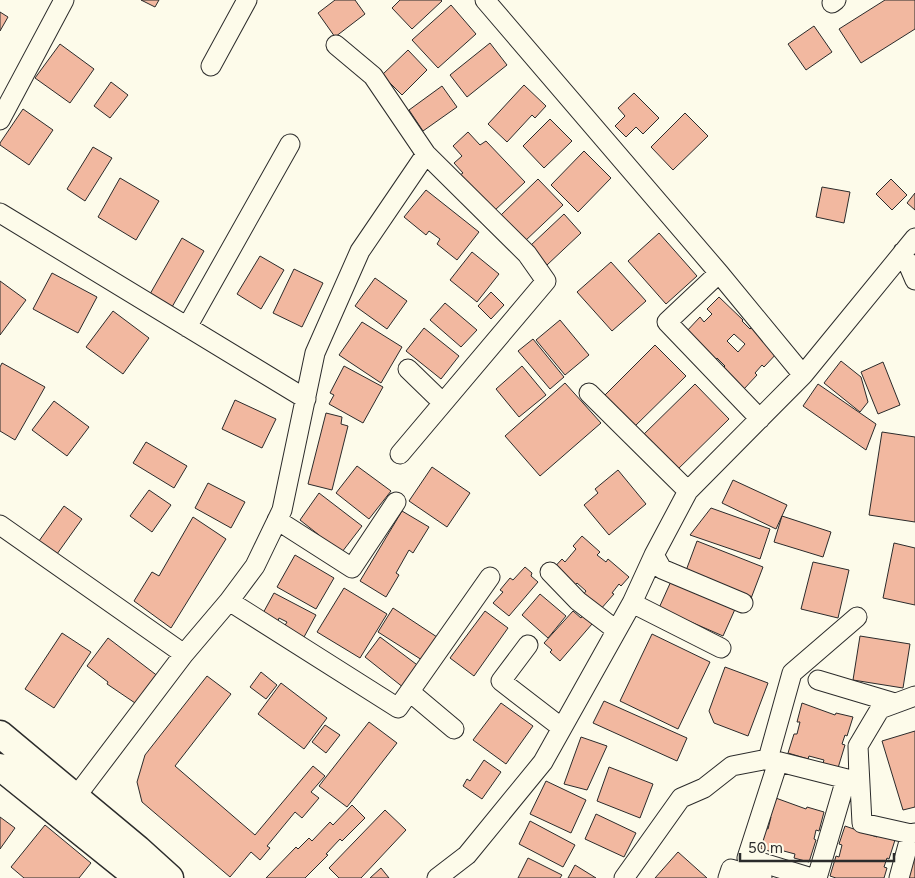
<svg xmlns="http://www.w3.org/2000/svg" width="915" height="878" font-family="Figtree,sans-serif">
  <rect width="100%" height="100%" fill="#fdfbea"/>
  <path fill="#f2b8a0" stroke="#2b2b2b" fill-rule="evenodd" d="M141,0H159L155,7Z
    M335,0H355L365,14L335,37L318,13Z
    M400,0H441L442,1L412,29L392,8Z
    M885,0H915V29L861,63L839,29Z
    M451,5L476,34L438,68L412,40Z
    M0,12L8,17L0,31Z
    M814,26L832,52L806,70L788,44Z
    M490,43L507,65L467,97L450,75Z
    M60,44L94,69L70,103L35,78Z
    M408,50L427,70L402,95L382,75Z
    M111,82L128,95L110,118L94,106Z
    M524,85L546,106L535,118L532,115L507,142L488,124Z
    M442,86L457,107L423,131L409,110Z
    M634,93L659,118L643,134L636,127L626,137L615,126L625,116L618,108Z
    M23,109L53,130L29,165L0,145V143Z
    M685,113L708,136L673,170L651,147Z
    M550,119L572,141L544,168L523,146Z
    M468,132L480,145L486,141L525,182L494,211L460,175L463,173L454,163L462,156L453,146Z
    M93,147L112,158L85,201L67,189Z
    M584,151L611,178L578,212L551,185Z
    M120,178L159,201L136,240L98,217Z
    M538,179L563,205L524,242L500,216Z
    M891,179L907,195L892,210L876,194Z
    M822,187L850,192L844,223L816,217Z
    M426,190L479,232L457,260L437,244L440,239L429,231L426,235L404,217Z
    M915,193V210L907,203Z
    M564,214L581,233L547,265L530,246Z
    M659,233L697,276L666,304L628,261Z
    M182,238L204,251L172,307L150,294Z
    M472,252L499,274L477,302L450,280Z
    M260,256L284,270L261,309L237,294Z
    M611,262L646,301L612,331L577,292Z
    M294,269L323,283L302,327L273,313Z
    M52,273L97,297L78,333L33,309Z
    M375,278L407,301L387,329L355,306Z
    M0,281L26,300L0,335Z
    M491,292L504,305L491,319L478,306Z
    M719,297L743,320L742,321L750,329L752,327L778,352L764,367L762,365L755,373L757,375L744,389L723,368L725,366L717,358L715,361L685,333L700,317L704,322L712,314L707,309ZM734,334L745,344L738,352L727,341Z
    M445,303L477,330L461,347L430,320Z
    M113,311L149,338L123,374L86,347Z
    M560,320L589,355L565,375L536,340Z
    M362,322L402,347L381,383L339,355Z
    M424,328L459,356L441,379L406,351Z
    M533,339L564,377L550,389L518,351Z
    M655,345L686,376L633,428L603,397Z
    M841,361L861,377L868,402L860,412L824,383Z
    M883,362L900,405L878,414L861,372Z
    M2,363L45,387L15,440L0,431V367Z
    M344,366L383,387L363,423L329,404L334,395L330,393Z
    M522,366L546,395L519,417L496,389Z
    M565,383L601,423L540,476L505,436Z
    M695,384L729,419L674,473L640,438Z
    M818,384L876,424L866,450L803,406Z
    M235,400L276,419L262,448L222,429Z
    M54,401L89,427L67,456L32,430Z
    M326,413L342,417L341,424L348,426L332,490L308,484Z
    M882,432L915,437V522L869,515Z
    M146,442L187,466L174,488L133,463Z
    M357,466L391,491L369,519L336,493Z
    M432,467L470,493L447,527L409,501Z
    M618,470L646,504L609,535L584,505L598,493L595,489Z
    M733,480L787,505L776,529L722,503Z
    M208,483L245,502L231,528L195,508Z
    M149,490L171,505L152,532L130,516Z
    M319,493L362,526L342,552L317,537L319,535L300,520Z
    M64,506L82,519L57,554L39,541Z
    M711,508L770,529L760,559L690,535Z
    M402,511L429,527L413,553L409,550L396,573L399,575L386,597L360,581Z
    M782,516L831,532L823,557L774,542Z
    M193,517L226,539L171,628L134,601L152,572L159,576Z
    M582,536L600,552L597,555L606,562L608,559L629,577L621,586L619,584L612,593L614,594L600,610L583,595L586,591L577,583L573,587L550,572L562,559L565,562L576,549L573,546Z
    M697,541L763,567L750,601L684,576Z
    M894,543L915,548V605L883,598Z
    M295,555L334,578L316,609L277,587Z
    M813,562L849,570L838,618L801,609Z
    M525,567L532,573L531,576L538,582L509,616L493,603L503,592L500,590L510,578L513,580Z
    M672,579L736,607L723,636L659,608Z
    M344,588L387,614L360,658L317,632Z
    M274,593L316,615L304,637L284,627L287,622L279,618L277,623L262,615Z
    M540,594L566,616L548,638L522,615Z
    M393,608L437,637L422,660L378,632Z
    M485,611L508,628L474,676L450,658Z
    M573,611L581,618L583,615L592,624L560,661L550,652L552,650L544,643Z
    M62,633L91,652L54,708L25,689Z
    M652,634L710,662L678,729L620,701Z
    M860,636L910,644L903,688L853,680Z
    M380,637L420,667L404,688L365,657Z
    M108,638L159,677L138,705L107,684L108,682L87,666Z
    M725,667L768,683L748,736L714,723L709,711Z
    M261,672L277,685L266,699L250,687Z
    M207,676L231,694L175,766L255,835L313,766L325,776L311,792L319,798L302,818L295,812L267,846L270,848L260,860L251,852L230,877L142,802L137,782L145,755Z
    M281,683L327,718L304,749L258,714Z
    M604,701L687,738L677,761L593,723Z
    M501,703L533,726L506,764L473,740Z
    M802,703L835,715L836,713L853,717L847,736L845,735L842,744L845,745L838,768L823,763L824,760L809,756L808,759L788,753L794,734H797L800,722H797Z
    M369,722L397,743L347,807L319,786Z
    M325,725L340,735L326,753L312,742Z
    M915,731V807L903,810L882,741Z
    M581,737L607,746L587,790L564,784Z
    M484,760L501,772L482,799L463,786L467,779L470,781Z
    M609,767L653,784L640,818L597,801Z
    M546,781L586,800L571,833L530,814Z
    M773,797L806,809L807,807L824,812L819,831L816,830L814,839L816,840L809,862L794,858L795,854L780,850L779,854L759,848L765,828L768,829L771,817L768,816Z
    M352,805L365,818L342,841L340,839L326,854L328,855L305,878H266L296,847L298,849L309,838L312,841L330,822L333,825Z
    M385,810L406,830L361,878H339L329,868Z
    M596,814L636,833L624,857L585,839Z
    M0,817L15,828L0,849Z
    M530,821L575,845L563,867L519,844Z
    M45,825L91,863L79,878H24L11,867Z
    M845,826L877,837L878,835L895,840L889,859L887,858L884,867L887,868L884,878H836L830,876L836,856L839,857L842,845L839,844Z
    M678,852L707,878H655Z
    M908,855L915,856V878H905Z
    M528,858L562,875L560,878H518Z
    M575,865L596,878H568Z
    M381,868L389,878H370Z"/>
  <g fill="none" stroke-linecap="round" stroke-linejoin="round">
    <defs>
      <path id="street" d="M832,3L836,0
        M211,66L247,0
        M0,120L64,0
        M0,213L306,399
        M903,252L915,280
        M719,273L667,322L760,419
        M187,327L290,144
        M408,369L443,403
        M803,375L915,238
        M589,393L688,491
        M400,454L546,281L527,254L426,154
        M277,520L352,568L396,502
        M0,525L184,654
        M654,555L662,569L743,603
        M550,572L578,601L616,630
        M229,601L398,708L490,577
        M632,603L721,648
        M528,645L501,681L562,728
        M818,680L895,703
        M410,692L454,729
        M858,746L880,709L915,696
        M768,759L792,673L857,617
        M778,762L747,858L812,878
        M68,807L184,654L229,601L255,566L282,510L315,353L360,251L426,154L373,76L336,45
        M437,878L467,855L543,762L632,603L654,555L688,491L803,375L719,273L485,0
        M624,878L681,798L704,788L732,766L768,759L859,782L858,746L862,823L911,834L915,833
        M728,878L731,869L762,878
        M817,878L846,779
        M899,878L911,834"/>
      <path id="secondary" d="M0,734L138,849L170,878
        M0,767L138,878"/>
    </defs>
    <use href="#street" stroke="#2b2b2b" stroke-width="21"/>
    <use href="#secondary" stroke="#2b2b2b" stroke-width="29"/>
    <use href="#street" stroke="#fdfbea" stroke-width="19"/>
    <use href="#secondary" stroke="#fdfbea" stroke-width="26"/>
  </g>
  <path d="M740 853v8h154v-8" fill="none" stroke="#2b2b2b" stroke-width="2.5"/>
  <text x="748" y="853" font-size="15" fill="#2b2b2b" stroke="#fdfbea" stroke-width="4" paint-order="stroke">50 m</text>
</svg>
